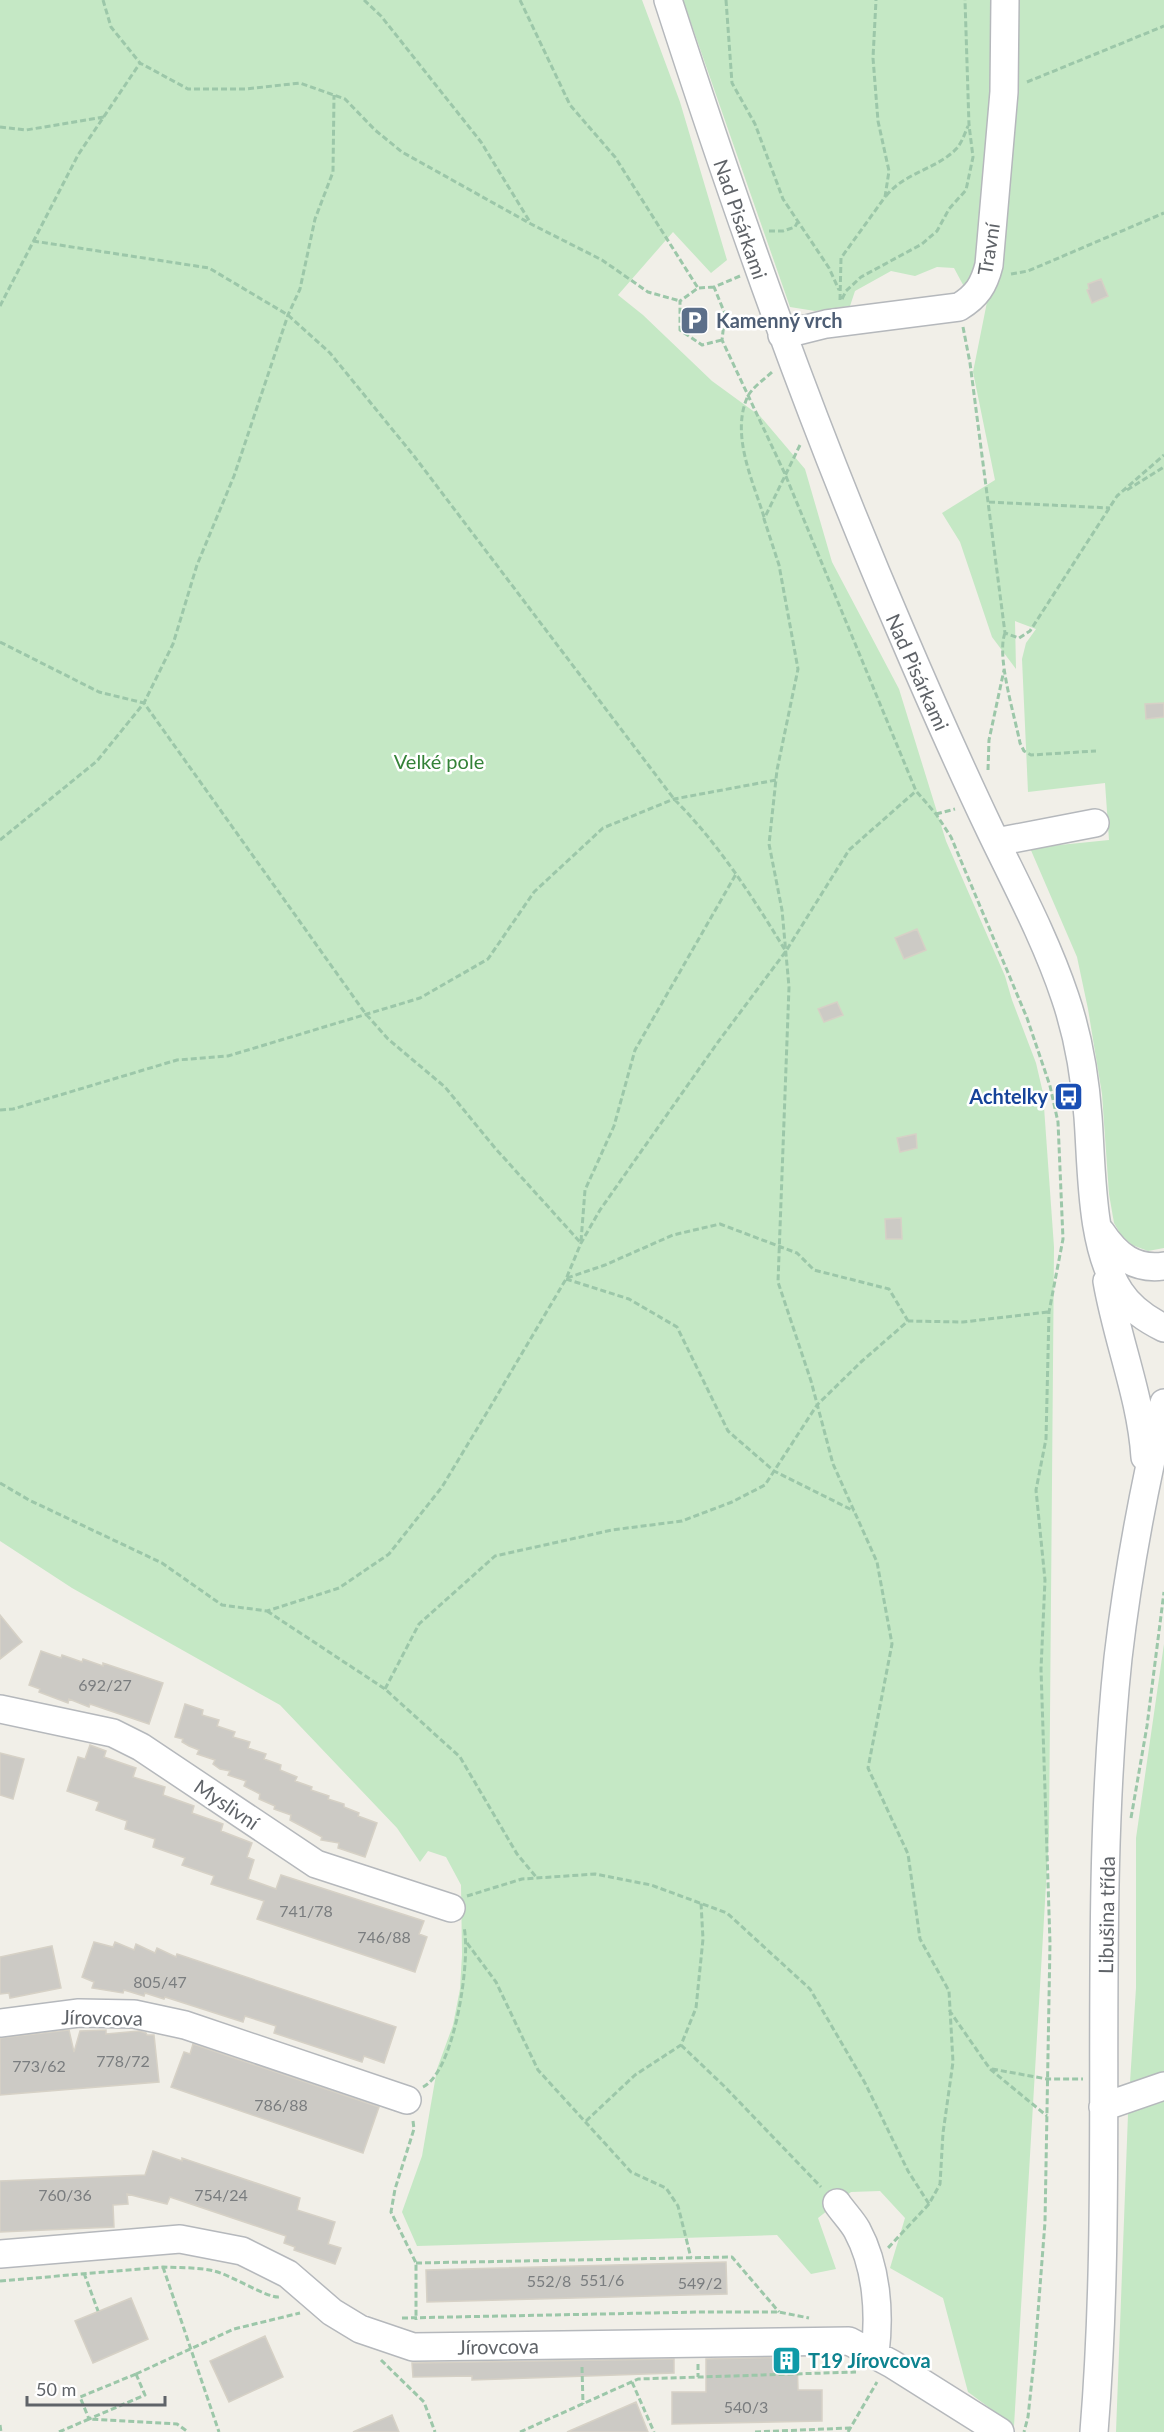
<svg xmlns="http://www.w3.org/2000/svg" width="1164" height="2432" font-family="Lato,sans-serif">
  <rect width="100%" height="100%" fill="#f1efe8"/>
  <path fill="#c5e8c5" d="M0,0H642L680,102L727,260L711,273L673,232L618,295L643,315L712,381L760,416L805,469L832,562L899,689L946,841L1005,976L1012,1000L1036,1063L1043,1093L1054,1247L1049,1834L1014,2426L968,2392L943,2298L890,2268L905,2218L880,2191L851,2192L818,2218L836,2269L811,2274L777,2235L417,2246L402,2212L422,2156L437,2069L453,2025L460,1989L462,1955L461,1885L446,1857L428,1851L420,1862L397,1828L280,1705L72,1588L0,1541Z
    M683,0H1000L984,266L968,294L954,268L937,267L915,276L891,271L855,291L850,306L815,311L790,307Z
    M1013,0H1164V1248L1148,1251L1132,1245L1121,1235L1114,1223L1109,1194L1102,1094L1088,1009L1077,957L1030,848L1109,840L1105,783L1028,792L1022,659L1026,643L1036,629L1015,621L1016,669L992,637L960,542L942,513L995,480L973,372L989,292Z
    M1164,1644V2432H1116L1128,2114L1136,1988V1838Z"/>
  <path fill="#cccac5" stroke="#d6d1c6" stroke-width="1.5" d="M1101,279L1108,296L1092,303L1087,290L1089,289L1088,284Z
    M1164,703V717L1146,719L1145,704Z
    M917,929L926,950L904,959L895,938Z
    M837,1002L843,1015L824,1022L818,1009Z
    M916,1134L917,1148L900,1152L897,1138Z
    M901,1218L902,1239H886L885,1219Z
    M0,1615L22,1642L0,1659Z
    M41,1651L61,1658L62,1655L82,1662L83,1659L103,1666V1663L163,1683L149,1724L90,1704L89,1707L69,1699L68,1703L39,1692L40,1689L29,1685Z
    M185,1704L203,1710L202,1715L219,1720L217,1726L235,1732L233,1737L250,1742L248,1748L266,1754L264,1759L281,1765L280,1770L297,1777L295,1781L312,1787L311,1790L329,1796L328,1799L344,1804V1807L359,1813L358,1816L377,1823L365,1857L338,1848L339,1843L321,1840L322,1837L290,1820L291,1815L274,1809L275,1806L259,1799L260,1794L244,1786L246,1781L228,1775L230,1771L220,1769L213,1764L215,1760L197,1754L199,1750L189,1746L182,1742L183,1739L175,1737Z
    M90,1745L106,1751L104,1757L136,1768L133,1777L165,1787L163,1795L194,1806L192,1813L223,1824L221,1831L252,1843L247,1857L254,1860L248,1879L276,1889L281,1875L424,1921L419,1934L427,1937L415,1972L257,1919L264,1901L211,1884L214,1876L182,1865L185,1858L153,1847L155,1839L125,1829L127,1821L96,1810L99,1802L67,1791L78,1757L85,1759Z
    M0,1753L24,1759L13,1799L0,1795Z
    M94,1942L113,1947L115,1942L134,1950L136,1944L155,1953L157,1948L176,1957L177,1954L396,2027L384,2063L364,2056L362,2062L274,2033L276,2026L245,2016L243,2022L165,1997L164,1999L145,1993L144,1996L124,1990L123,1993L92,1988L94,1982L82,1977Z
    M52,1946L61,1988L10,1998L9,1993L0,1994V1957Z
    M69,2030L74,2052L80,2031L106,2030V2034L139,2031L146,2033L147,2035H154L159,2082L0,2095V2038Z
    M193,2044L379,2107L363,2153L171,2087L184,2052L190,2054Z
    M153,2151L182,2161V2158L300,2198L297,2210L335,2222L328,2244L341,2248L335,2264L294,2250L295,2247L284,2243L286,2236L170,2197L167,2204L127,2194L128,2204L113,2205L114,2227L0,2232V2181L145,2175Z
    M726,2262L727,2294L427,2302L426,2270Z
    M131,2298L148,2339L93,2363L75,2321Z
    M265,2336L283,2377L229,2402L210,2361Z
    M797,2357L798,2390H822V2421L672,2424V2392H706V2359Z
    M674,2359V2373L472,2380V2376L413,2377L412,2363Z
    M636,2402L648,2432H567Z
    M392,2415L399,2432H353Z"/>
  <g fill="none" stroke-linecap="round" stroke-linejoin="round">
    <defs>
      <path id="minor" d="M668,0C737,213 811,423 900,629C929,697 959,765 991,832C1017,886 1046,940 1065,997C1078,1035 1085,1076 1088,1117C1092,1169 1090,1247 1120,1292C1131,1309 1146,1319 1164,1328
        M782,335L826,324L959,307C977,296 984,285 989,265L1004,92L1005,0
        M996,842L1095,823
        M1101,1232C1117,1256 1135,1270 1164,1266
        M1107,1281C1117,1340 1141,1397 1145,1457
        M0,1709L113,1733L141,1747L316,1864L451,1908
        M0,2023L79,2013L134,2014L185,2025L407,2100
        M1103,2107L1164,2086
        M837,2203C843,2212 852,2221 857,2230C877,2267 880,2313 875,2354
        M0,2254L180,2239L242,2251L288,2274L332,2312L360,2329L413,2347L849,2341L892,2364L1000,2432
        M1094,2432C1115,2175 1091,1915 1118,1658C1128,1572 1144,1487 1164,1403"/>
    </defs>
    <use href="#minor" stroke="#b5b8bc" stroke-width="30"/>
    <path stroke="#9cc7a9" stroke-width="3" stroke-dasharray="6 3" stroke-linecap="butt" d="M103,0L111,27L140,63L188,89H246L300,83L345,99L375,130L402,152L531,224L602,260L648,292L680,301
      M364,0L381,16L481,142L530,222
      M520,0L570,105L615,157L698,288
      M726,0L732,83L755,124L783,199L829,268L839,290
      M1027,82L1164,26
      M0,127L26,130L104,117
      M886,196C905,172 938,169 957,148C962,142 965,133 968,126
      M769,231H783L795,227L798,221
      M33,241L209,268L288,315L330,353L414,456L674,799C718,843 752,896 785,950
      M1011,274L1028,271L1164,213
      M740,276L714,287L725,314L722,340L785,474L916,791L936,814L951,837L1027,1018L1050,1086L1058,1122L1063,1239L1049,1312L1046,1439L1036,1490L1045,1580L1041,1669L1050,1943L1045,2222L1035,2351L1028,2417L1024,2432
      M714,287L698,288L680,301V330L702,345L722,340
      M842,299L846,291L861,277L922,244L937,231L949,209L966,190L973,157L969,125L965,0
      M840,300L841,258L885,197L889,171L878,121L873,58L876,0
      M0,306L78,155L140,63
      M963,327L970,363L1005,633L1019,638L1030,631L1117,496L1164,455
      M800,445L764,519L779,565L798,669L777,770L769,844L782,910L789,987L778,1282L811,1381L833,1464L877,1562L892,1644L868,1768L908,1854L920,1939L949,1991L953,2062L943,2133L940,2184L929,2204L888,2248
      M1127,490L1164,467
      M989,502L1110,508
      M764,517C753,481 731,436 747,398C751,388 766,378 773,371
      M1005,633C996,656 1015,717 1020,743L1024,751L1031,755L1096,751
      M0,642L99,692L144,703L365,1013L388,1039L445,1087L495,1148L580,1242
      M988,770L989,740L1004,670
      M936,814L955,809
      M0,840L97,761L144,703L173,644L197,565L234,476L288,315L300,289L315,219L333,172L334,95
      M0,1110L13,1109L177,1060L228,1056L420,998L488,959L534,892L603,828L674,799L776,780
      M581,1241L585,1190L614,1126L635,1050L736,874
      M567,1278L605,1265L673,1235L720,1224L797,1253L814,1270L889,1289L908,1321
      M566,1279L629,1299L677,1327L728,1431L774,1471L854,1511
      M0,1483L29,1500L162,1563L222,1605L267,1611L339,1588L389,1554L442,1487L492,1404L566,1279L581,1243L600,1210L718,1042L786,951L849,850L916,791
      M267,1611L385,1689L460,1757L517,1854L537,1878
      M385,1689L419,1624L495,1556L612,1530L682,1521L732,1502L765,1485L817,1405L861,1362L908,1321L963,1322L1048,1312
      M1131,1818L1147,1726L1164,1592
      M467,1896L522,1879L595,1874L651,1885L727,1913L810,1989L865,2083L908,2171L929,2204
      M467,1943L496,1982L538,2070L631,2172L666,2188L678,2206L691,2258
      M949,2010L990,2069L1047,2116
      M681,2045L724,2086L821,2187
      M992,2069L1047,2079H1083
      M423,2087C455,2071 471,1959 464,1927
      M413,2121L414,2129L395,2189L391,2212L416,2263V2320
      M586,2121L635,2075L681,2045L696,2008L703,1939L701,1903
      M416,2263L732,2257L779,2312
      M163,2267L219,2432
      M84,2273L98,2311
      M0,2281L163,2267C180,2268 198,2267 214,2271C231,2275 267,2298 279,2297
      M402,2318L700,2312H779L809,2318
      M381,2360L424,2402L435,2432
      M698,2364V2377
      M582,2367L583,2404
      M136,2374L234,2329L300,2313
      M136,2374L145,2395L89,2419L80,2397Z
      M632,2382L654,2432
      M0,2425L1,2432
      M59,2432L89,2419L177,2424L188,2432
      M520,2432L638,2379L856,2372
      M755,2432L849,2428
      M848,2432L877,2382"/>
    <use href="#minor" stroke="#fff" stroke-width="27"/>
  </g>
  <defs>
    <symbol id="parking-square" viewBox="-11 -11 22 22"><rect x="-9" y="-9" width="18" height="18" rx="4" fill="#5c6f8a" stroke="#fff"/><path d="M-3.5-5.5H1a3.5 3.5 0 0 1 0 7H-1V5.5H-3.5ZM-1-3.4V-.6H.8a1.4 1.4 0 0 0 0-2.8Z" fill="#fff"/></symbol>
    <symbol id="bus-square" viewBox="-11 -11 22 22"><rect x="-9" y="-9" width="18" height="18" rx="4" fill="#1a4fb4" stroke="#fff"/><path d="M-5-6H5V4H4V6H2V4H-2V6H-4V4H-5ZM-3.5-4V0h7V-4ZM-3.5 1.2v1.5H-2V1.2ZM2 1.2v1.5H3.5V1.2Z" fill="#fff"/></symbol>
    <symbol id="building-square" viewBox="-11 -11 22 22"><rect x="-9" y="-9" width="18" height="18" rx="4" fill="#0f9aa8" stroke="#fff"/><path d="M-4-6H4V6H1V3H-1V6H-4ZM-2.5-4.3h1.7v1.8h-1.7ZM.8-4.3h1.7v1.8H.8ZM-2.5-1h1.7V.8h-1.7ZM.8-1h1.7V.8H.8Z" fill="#fff"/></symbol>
  </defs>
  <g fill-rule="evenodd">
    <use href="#parking-square" x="678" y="304" width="33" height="33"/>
    <use href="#bus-square" x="1052" y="1080" width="33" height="33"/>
    <use href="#building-square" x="770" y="2344" width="33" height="33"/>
  </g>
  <g text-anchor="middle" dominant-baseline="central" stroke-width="5" stroke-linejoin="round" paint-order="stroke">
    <g font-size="16" fill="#7a7d7f">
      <text x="105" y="1684">692/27</text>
      <text x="306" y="1910">741/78</text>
      <text x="384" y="1936">746/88</text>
      <text x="160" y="1981">805/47</text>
      <text x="123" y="2060">778/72</text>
      <text x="39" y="2065">773/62</text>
      <text x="281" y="2104">786/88</text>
      <text x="65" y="2194">760/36</text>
      <text x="221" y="2194">754/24</text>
      <text x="602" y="2279">551/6</text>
      <text x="549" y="2280">552/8</text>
      <text x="700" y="2282">549/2</text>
      <text x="746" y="2406">540/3</text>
    </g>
    <g font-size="20" fill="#5f6368" stroke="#fff">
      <text transform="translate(741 219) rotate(71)">Nad Pisárkami</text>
      <text transform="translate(988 249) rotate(-81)">Travní</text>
      <text transform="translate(918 672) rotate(66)">Nad Pisárkami</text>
      <text transform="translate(227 1804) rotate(34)">Myslivní</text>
      <text transform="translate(1106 1915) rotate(-89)">Libušina třída</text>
      <text transform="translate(102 2017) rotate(1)">Jírovcova</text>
      <text transform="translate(498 2346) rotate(-1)">Jírovcova</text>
    </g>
    <g font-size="20" font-weight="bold" fill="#4e5e75" stroke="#fff" text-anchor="start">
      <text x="716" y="320">Kamenný vrch</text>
    </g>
    <g font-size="20" fill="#348238" stroke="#fff">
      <text x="439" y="761">Velké pole</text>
    </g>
    <g font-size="20" font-weight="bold" fill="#164399" stroke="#fff" text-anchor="end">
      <text x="1048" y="1096">Achtelky</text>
    </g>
    <g font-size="20" font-weight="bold" fill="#0d838f" stroke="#fff" text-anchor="start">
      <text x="808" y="2360">T19 Jírovcova</text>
    </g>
  </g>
  <path d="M27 2396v9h138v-9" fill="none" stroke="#5f6368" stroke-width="3"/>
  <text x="36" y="2396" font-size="18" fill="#5f6368" stroke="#ffffff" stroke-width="4.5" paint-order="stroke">50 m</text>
</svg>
